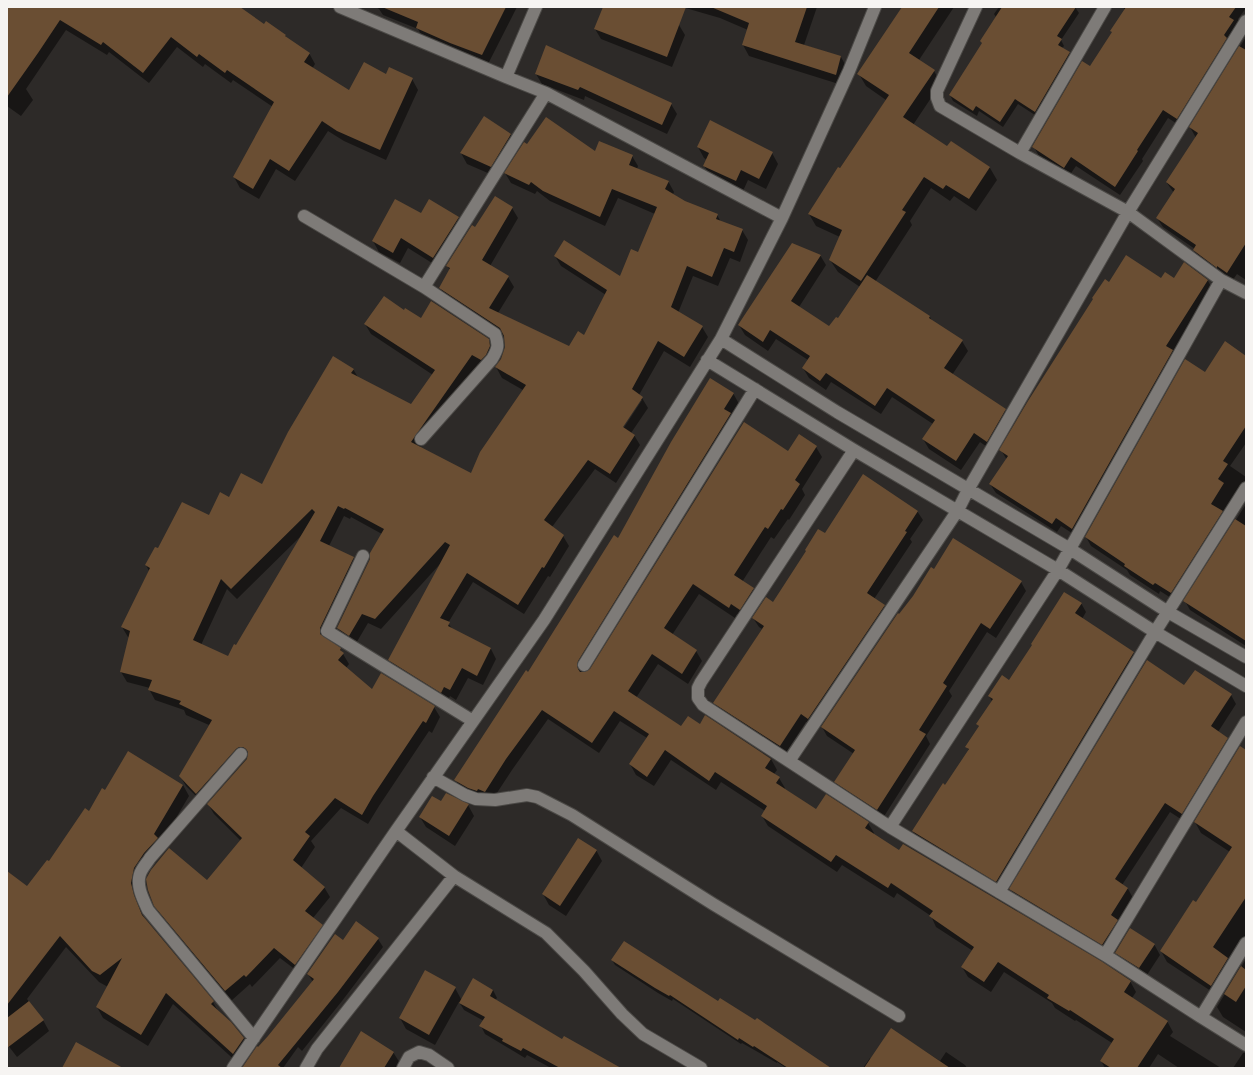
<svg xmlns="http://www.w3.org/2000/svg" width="1253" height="1075" font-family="Arial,sans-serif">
  <rect width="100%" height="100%" fill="#2d2a28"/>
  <path fill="#0007" fill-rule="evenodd" d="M7,7H223L285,35L287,39L309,53L315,64L312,69L350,91L386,75L412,79L418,90L386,160L344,141L328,131L295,181L276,169L259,199L240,188L234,177L273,107L233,80L231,83L205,64L203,67L177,47L149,83L109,52L107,55L66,30L26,89L33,100L21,116L7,106Z
    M376,7H517L488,64L423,38L418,29L383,15L379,9Z
    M604,7H635L679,25L685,35L672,67L601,39L595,29Z
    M682,7H817L804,45L841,57L847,68L842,85L749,56L743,45L748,30L720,18Z
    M901,7H954L919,60L934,71L941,83L913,125L948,148L951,142L990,168L997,180L976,211L954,196L950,201L931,188L910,221L912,225L875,282L930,317L932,321L962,341L968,351L952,375L1005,410L1011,419L993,451L980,442L961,470L929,449L923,439L933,424L892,397L881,414L831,382L826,390L809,378L803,368L808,360L776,339L768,351L745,335L739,325L820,255L826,265L799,307L830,328L838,320L860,287L838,272L830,260L840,237L816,226L809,214L886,100L866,86L859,74L902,9Z
    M999,7H1075L1079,13L1061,40L1064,46L1062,48L1069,53L1072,59L1038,117L1018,104L1003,127L979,111L977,116L953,101L950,95L983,44L996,17L994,14Z
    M1123,7L1246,8L1238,19L1243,28L1182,127L1168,118L1142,159L1143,161L1120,195L1076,166L1069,176L1039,156L1034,147L1090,67L1113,33L1125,10Z
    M1246,37V280L1237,274L1232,281L1199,259L1194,250L1195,249L1163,227L1157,218L1174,193L1167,183L1196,138L1190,127Z
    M536,74L671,104L677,114L667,134L585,96L584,100L542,84Z
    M484,117L511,135L517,145L497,177L467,164L461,153Z
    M528,146L632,156L638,166L637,169L668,181L674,192L673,194L685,202L717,215L721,222L742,230L748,240L740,262L730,258L718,286L693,276L678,313L702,327L708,337L690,367L664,351L639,395L642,398L648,408L631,433L634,435L640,445L616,483L595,469L552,527L563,536L569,546L550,577L548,576L524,614L473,582L448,623L453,630L491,649L496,659L483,685L468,678L456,700L450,696L447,702L395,670L390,660L440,564L381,629L368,623L355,645L344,638L338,628L382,534L351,517L350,519L344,516L329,546L353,558L359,568L326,638L340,649L349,664L346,668L372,691L434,707L440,717L432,733L429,731L379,806L368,824L341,808L311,841L315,847L301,868L324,887L330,897L313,918L322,925L328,935L301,974L280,958L252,987L250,984L231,1001L161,916L155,906L207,882L241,841L214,814L208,804L248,759V757H245L203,803L186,786L180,776L209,725L186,715L184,710L155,700L149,689L150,688L127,682L121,672L130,638L128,637L122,627L149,571L146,565L158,550L209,516L230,498L263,485L353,369L359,379L411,406L433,375L371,334L365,324L404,312L421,319L488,340L494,350L487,370L478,364L419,448L472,475L523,390L502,378L496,367L502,359L506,348L505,337L446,298L440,288L450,270L447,266L475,229L512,208L518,218L490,266L508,277L514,287L498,313L569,347L585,337L606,295L561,266L555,256L621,277L638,254L655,214L618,198L605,226L550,201L537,191L535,194L511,183L505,173ZM640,400H642L621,432L619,431ZM303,534L237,646L228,657L201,645L227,589L237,599Z
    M698,147L772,153L778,164L766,189L748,180L743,191L711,176L704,166L707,160L704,158Z
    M421,214L458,218L464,229L440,268L408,248L400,263L379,252L373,241Z
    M1185,264L1208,281L1213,290L1173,352L1177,360L1078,537L1061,526L1057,532L996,493L990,484L1007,460L1001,450L1109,283L1175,279Z
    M1246,357V443L1230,466L1246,477V492L1176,601L1160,591L1159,594L1130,575L1127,570L1091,546L1086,537L1205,373Z
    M733,393L739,404L736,425L583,673L591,670L789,453L816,447L822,457L802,489L805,495L789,520L788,519L774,539L771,537L742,582L753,589L759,600L746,620L737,614L735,618L699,594L672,635L696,651L702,661L688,684L658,664L636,698L681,728L700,725L771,759L777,770L774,774L779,778L785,788V789L816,810L826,795L868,823L874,833V835L899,852L1130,981L1136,992L1132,998L1167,1021L1173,1032L1170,1036L1221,1068H1179L1158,1054L1149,1068H1105L1101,1061L1112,1043L1076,1020L1075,1021L1055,1008L1052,1003L1004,972L991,992L968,977L962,967L973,951L936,927L931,916L897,893L894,898L842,865L837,872L768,826L762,816L765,811L721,782L716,790L671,760L654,786L636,775L630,764L647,738L620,721L599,753L548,719L512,770L491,802L462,791L456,780L618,539Z
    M1246,504V646L1190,610L1185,601Z
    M917,511L923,520L910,539L912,542L874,599L884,606L889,615L814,727L806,722L785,754L720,712L715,703L762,629L759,627L753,618L774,603L825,534Z
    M934,570L1021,582L1026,591L996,638L987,632L949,691L952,696L926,736L930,744L883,818L840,791L835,782L854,754L827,736L822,727L899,615Z
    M1081,603L1086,612L1082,619L1133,653L1138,661L1002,890L918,840L913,831L946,786L969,751L967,747L979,727L978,724L992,701L989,696L1009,681Z
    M1231,695L1236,704L1218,732L1227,738L1232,748L1187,823L1170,812L1122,885L1128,889L1133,898L1118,921L1122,930L1108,953L1016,898L1011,889Z
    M1246,751V949L1217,995L1167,962L1161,951L1196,903L1230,852L1201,833L1195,822Z
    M183,785L189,796L160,845L150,864L137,895L139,907L145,920L213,1002L219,1013L230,1023L244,1039L250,1050L240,1065L173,1004L148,1046L103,1018L97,1007L108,987L99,982L66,947L27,999L43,1020L49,1031L17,1057L7,1044V872L27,887L50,863L105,791Z
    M441,803L468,805L474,816L455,846L426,827L420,817Z
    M596,850L602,861L566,916L549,905L543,894Z
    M378,939L383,947L342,1001L302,1051L298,1047L283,1068H243L313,982L308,974L343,941Z
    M1154,944L1160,955L1145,978L1123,964L1116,953Z
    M1246,959V1032L1223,1017L1217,1007Z
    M612,960L719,1002L829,1068H786L777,1062V1063L742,1043L741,1044L673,999L672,1001L658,993L615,965Z
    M455,988L461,999L493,990L497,998L495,1000L563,1040L615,1068H551L527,1055L525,1058L485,1034L481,1026L484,1021L464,1010L459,1002L435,1045L406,1029L400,1018Z
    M891,1029L940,1061L946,1052L965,1065L967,1068H863L870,1058L871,1059Z
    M393,1052L403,1068H340Z
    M1243,1053H1246V1068H1233Z"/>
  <path fill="#6a4e33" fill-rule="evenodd" d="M7,7H240L264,24L266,21L286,35L285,36L310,53L304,62L349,90L364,62L386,74L389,67L413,78L380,150L337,131L322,121L289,171L270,159L253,189L233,177L274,102L227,70L225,73L199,54L197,57L171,37L143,73L103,42L101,45L60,20L38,53L7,97Z
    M382,7H506L482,55L450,43L416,28L418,22Z
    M603,7H686L667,57L594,29Z
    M711,7H807L795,42L841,56L836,75L742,45L749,23Z
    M902,7H939L909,53L935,70L903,117L947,146L951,141L990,167L969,199L946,185L943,189L924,177L902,210L906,212L861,281L829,260L842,230L808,214L838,167L840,168L889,95L857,74Z
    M1002,7H1076L1057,36L1062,39L1058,45L1070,52L1035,112L1015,99L1000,122L976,106L973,111L949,95L982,43L980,41Z
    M1126,7H1236L1229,17L1234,20L1224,35L1227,38L1177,119L1163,110L1137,150L1138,151L1115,187L1071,157L1064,168L1032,147L1082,61L1090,66L1112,32L1110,31Z
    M546,45L672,103L662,125L580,87L578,90L535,74Z
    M1239,46L1246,50V243L1227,273L1217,266V268L1193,250L1196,245L1156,218L1175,189L1166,182L1198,133L1189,127Z
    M484,116L511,134L491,167L460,153Z
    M546,117L595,151L599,141L633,155L629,165L669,181L665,189L685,201L718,214L716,219L743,229L734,252L724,248L712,277L687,266L671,307L703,326L684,357L658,341L632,389L643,397L623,427L635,435L610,474L588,460L544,520L564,535L544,568L542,567L518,605L467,573L440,618L450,622L448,626L491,648L477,676L462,668L450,690L444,687L441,693L388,660L450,545L445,542L375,619L362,614L349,636L337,628L370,559V553L384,529L345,508L344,509L338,506L320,541L354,557L320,628V634L341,648L340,650L344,653L338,660L372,689L381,673L435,706L426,723L423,721L373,796L362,815L335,798L305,832L310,836L293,860L325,887L305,911L323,925L295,965L274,948L246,977L244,975L225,991L154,906L148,890L146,879L151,870L169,848L207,880L242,838L207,804L247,759L248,752L246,749L243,747H239L236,749L196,794L179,776L212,720L179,704L181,701L148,690L152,680L120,672L130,631L121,627L150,568L145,565L155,547L158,548L182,502L209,515L220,492L229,497L241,473L262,484L288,432L333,356L354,369L351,373L411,404L435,370L364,324L384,296L404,310L405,308L421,318L431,301L489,339L490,346L486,355L481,360L472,355L411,442L471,473L480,452L526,385L495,367L501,359L505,347L504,336L500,328L439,288L450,268L446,266L472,225L475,227L495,196L513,207L482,260L509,276L489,308L569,346L578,331L584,335L607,290L554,256L564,240L620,276L631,249L638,252L657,207L612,189L600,217L543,191L531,182L529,185L504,173L524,142L527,144ZM312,509L315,512L236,645L234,644L228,656L193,640L221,579L231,589Z
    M710,120L773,152L759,179L741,170L736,181L703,166L709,153L697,147Z
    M395,199L421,213L429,199L459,217L433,258L401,238L393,253L372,241Z
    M792,243L821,255L791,301L829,326L836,317L838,318L867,275L930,316L929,318L963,340L944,368L1006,409L987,442L974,433L956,461L922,439L935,420L887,388L875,406L826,373L820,381L802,368L810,356L770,330L763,342L738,325Z
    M1126,255L1161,278L1165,272L1174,278L1184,262L1208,280L1166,346L1173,350L1072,529L1056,518L1052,524L989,484L1008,456L999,450L1028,401L1093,299L1092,298L1105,279L1109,282Z
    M1225,341L1246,356V426L1223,461L1228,464L1218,479L1224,483L1211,504L1223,511L1171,593L1155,583L1153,585L1124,566L1125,564L1085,537L1185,359L1205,372Z
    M710,378L734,393L724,409L731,413L578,661L577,665L578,669L580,672H584L590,669L744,422L788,451L799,434L817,446L795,480L800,484L783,510L781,509L768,529L765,527L734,575L754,588L740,610L731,604L729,608L693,584L664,628L697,650L682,674L652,654L628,691L681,726L688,716L700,724L705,715L771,759L765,768L780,777L776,783L816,809L826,794L869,822L865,828L899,850L903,844L1101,961L1131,981L1124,992L1168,1021L1137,1068H1111L1100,1061L1114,1039L1070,1010L1069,1011L1047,998L1049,995L998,962L984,982L961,967L974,947L929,916L933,911L891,883L888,888L836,855L831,862L761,816L767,806L715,772L709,781L665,750L647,777L629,764L649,734L614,711L592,743L542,710L506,759L485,792L478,789L477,791L468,788L454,780L526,670L528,672L614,535L618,538L671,442Z
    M863,474L918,511L905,531L907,532L867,593L885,605L808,719L801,714L780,746L713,703L764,626L752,618L766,597L773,602L806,551L805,550L818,529L825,533Z
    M1235,519L1246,526V641L1183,601Z
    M953,538L1022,581L990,629L981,623L943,683L947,686L919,730L926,734L877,810L834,782L855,750L821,727L898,613L899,614L913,596L931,567L934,569Z
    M1064,592L1082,603L1075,613L1134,652L996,882L912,831L943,783L945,785L969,749L965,747L979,726L976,724L993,699L988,696L1002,675L1009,680L1032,645L1031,644Z
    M1147,660L1184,685L1195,670L1232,694L1211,726L1228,738L1182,814L1165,803L1115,879L1128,888L1111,915L1118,920L1102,945L1009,889Z
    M1240,746L1246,750V897L1213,947L1228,958L1211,986L1160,951L1193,900L1196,902L1232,847L1194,822Z
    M128,751L183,785L154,834L158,838L144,853L134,868L131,883L134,895L142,915L214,1001L211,1004L231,1022L244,1038L233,1054L166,993L141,1035L96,1007L122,958L100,975L92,971L60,936L7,1005V871L27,886L47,860L49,861L85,808L89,811L102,788L105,790Z
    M446,793L469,804L449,836L419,817L432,796L441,801Z
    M578,838L597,850L560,906L542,894Z
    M356,921L379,938L338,992L278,1065L282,1068H242L257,1046L258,1047L268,1036L314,979L307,974L335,934L343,940Z
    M1130,928L1155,944L1139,968L1115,953Z
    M624,941L718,1001L720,998L755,1020L757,1018L831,1068H788L754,1046L753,1047L739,1038L738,1040L670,995L669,996L655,988L611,960Z
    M1241,966L1246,970V986L1236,1002L1224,994Z
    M425,970L456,987L429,1035L399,1018Z
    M473,978L493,990L490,996L562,1039L564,1036L621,1068H560L523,1048L521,1051L502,1041L503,1039L479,1026L485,1017L459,1003Z
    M29,1001L44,1020L7,1048V1018Z
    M891,1028L950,1068H864Z
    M361,1031L394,1052L384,1068H339Z
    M76,1042L123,1068H62Z"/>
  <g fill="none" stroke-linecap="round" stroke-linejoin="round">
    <defs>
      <path id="minor" d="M340,7L506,77L546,93L782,218
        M1246,21L1128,212L1221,280L1246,293
        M506,77L536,7
        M1020,153L1105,7
        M304,216L424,287L546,93
        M721,339L837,412L1070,549L1168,612L1246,657
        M707,360L854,450L1058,570L1155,632L1246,686
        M421,439L492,359C498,349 499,345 495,334L424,287
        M854,450L701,682L698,688V698L703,705L890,827L1105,955L1201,1017L1246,943
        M363,556L327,631L473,721
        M584,665L755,389
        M241,754L150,858C147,863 142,868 140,874C136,886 143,899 148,910L254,1038
        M789,761L958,510L969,488L1128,212L1020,153L940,106L937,98V91L976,7
        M433,777L465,795L476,799L495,800L527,795L537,797L572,815L713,904L899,1016
        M890,827L1058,570L1221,280
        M396,831L454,876L546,933L584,971L622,1014L643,1034L701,1068
        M999,892L1155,632L1246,488
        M1105,955L1246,722
        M1201,1017L1246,1045
        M233,1068L396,831L544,620L721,339L782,218L849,71L875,7
        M306,1068L317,1049L454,876
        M403,1068L409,1057L419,1052L429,1055L448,1068"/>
    </defs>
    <use href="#minor" stroke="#4b4946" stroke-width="14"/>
    <use href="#minor" stroke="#7e7b78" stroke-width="12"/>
  </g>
  <rect width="1253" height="1075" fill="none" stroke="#f6f4f2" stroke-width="16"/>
</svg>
